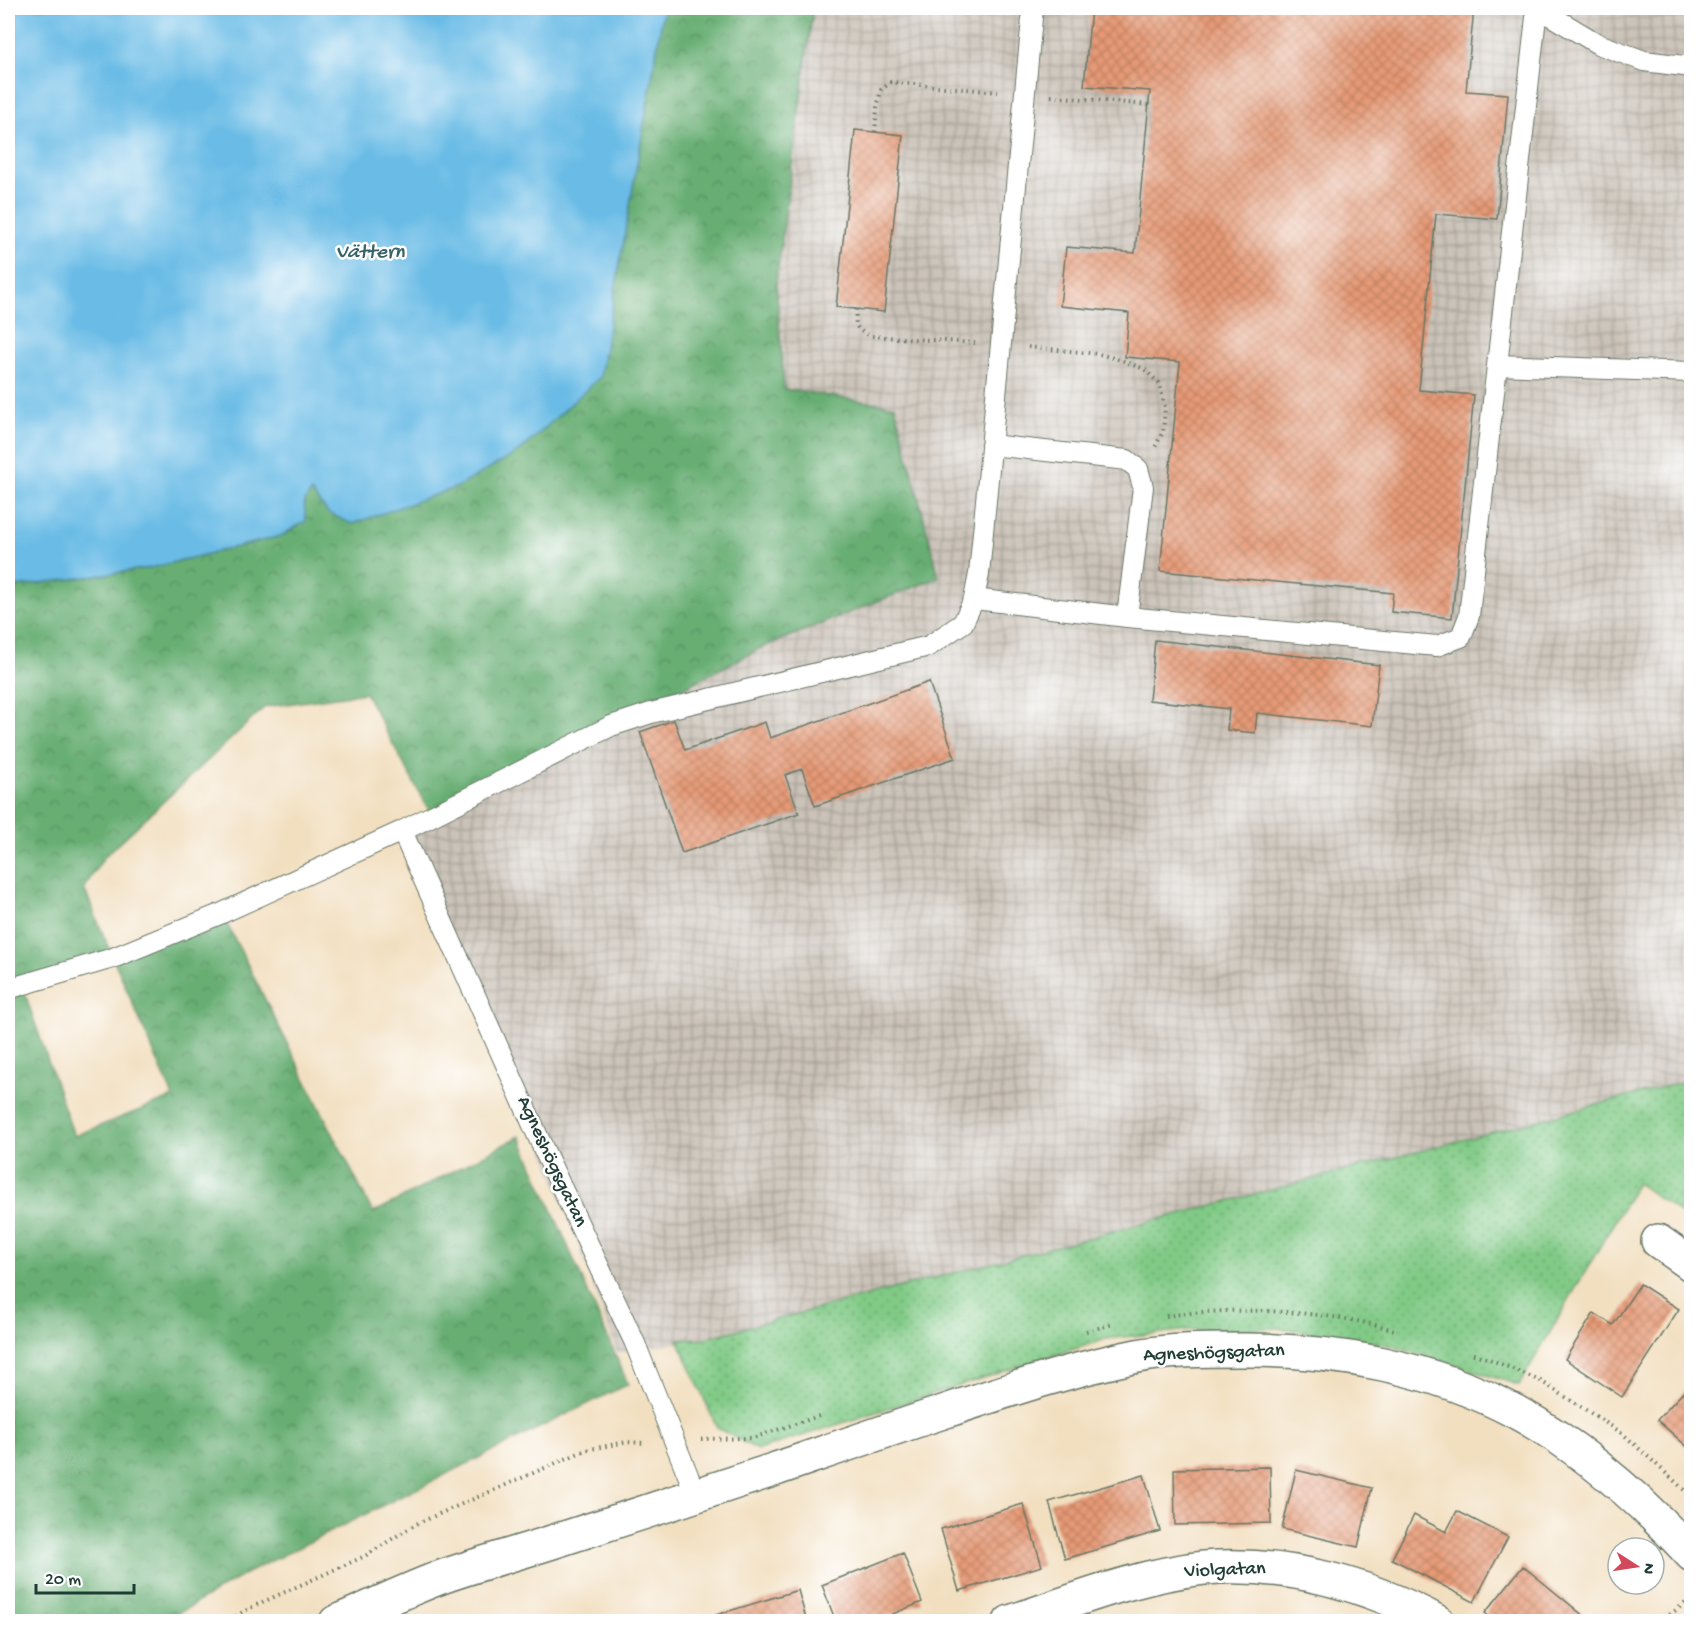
<svg xmlns="http://www.w3.org/2000/svg" width="1699" height="1629" font-family="'Gochi Hand',sans-serif">
  <defs>
    <pattern id="industrial-grid" width="8" height="8" patternUnits="userSpaceOnUse" patternTransform="scale(1.5)"><rect width="8" height="8" fill="#cbc2b8"/><path d="M0 4h8M4 0v8" fill="none" stroke="#a49f96"/></pattern>
    <pattern id="grass-dots" width="8" height="8" patternUnits="userSpaceOnUse" patternTransform="scale(1.5)"><rect width="8" height="8" fill="#81ca86"/><path d="M2 2h.1M6 6h.1" fill="none" stroke="#69a56e" stroke-width="1.8" stroke-linecap="round"/></pattern>
    <pattern id="forest-crowns" width="20" height="18" patternUnits="userSpaceOnUse" patternTransform="scale(1.5)"><rect width="20" height="18" fill="#68ae73"/><path d="M2 6a3 3 0 1 1 6 0M12 15a3 3 0 1 1 6 0" fill="none" stroke="#558f5f"/></pattern>
    <pattern id="building-cross-hatch" width="8" height="8" patternUnits="userSpaceOnUse" patternTransform="scale(1.5)"><rect width="8" height="8" fill="#e79a76"/><path d="M0 0l8 8M0 8l8-8" fill="none" stroke="#bb7f62"/></pattern>
  </defs>
  <rect width="100%" height="100%" fill="#fff"/>
  <filter id="ink" filterUnits="userSpaceOnUse"><feTurbulence type="fractalNoise" baseFrequency=".0167" numOctaves="2"/><feDisplacementMap in="SourceGraphic" scale="12" xChannelSelector="R" yChannelSelector="G"/><feConvolveMatrix kernelMatrix="1 2 1 2 8 2 1 2 1" color-interpolation-filters="sRGB"/></filter>
  <filter id="wash" filterUnits="userSpaceOnUse"><feTurbulence type="fractalNoise" baseFrequency=".008" numOctaves="4" result="noise"/><feDisplacementMap in="SourceGraphic" scale="24" xChannelSelector="R" yChannelSelector="G"/><feGaussianBlur stdDeviation="1.35" result="paint"/><feColorMatrix in="noise" values="0 0 0 0 0 0 0 0 0 0 0 0 0 0 0 0 0 1.4 0 .05"/><feComposite in="paint" operator="in"/></filter>
  <g filter="url(#wash)">
    <rect width="100%" height="100%" fill="#f2dfc0"/>
    <path fill="url(#industrial-grid)" d="M664,8H1691V1079L702,1339L617,1353L539,1137L402,831L431,816L600,377Z"/>
    <path fill="url(#grass-dots)" stroke="#50845d" stroke-width="1.5" d="M1691,1080V1221L1637,1183L1519,1385L1388,1345L1281,1328L1190,1330L1106,1339L758,1450L717,1428L678,1339H702Z"/>
    <path fill="url(#forest-crowns)" stroke="#447654" stroke-width="1.5" fill-rule="evenodd" d="M664,8H813L776,282L784,389L895,406L939,577L763,647L432,816L365,693L265,707L104,857L84,888L113,958L222,914L373,1213L520,1136L628,1384L247,1573L165,1621H8V588L150,568L281,536L311,491L353,524L397,507L600,377ZM113,958L173,1097L74,1136L22,985Z"/>
    <path fill="#6bbce6" stroke="#457c8d" stroke-width="1.5" d="M8,8H664L600,377L520,451L457,487L352,524L328,513L311,492L304,503L306,521L281,536L150,568L8,588Z"/>
    <g id="blocks">
      <path fill="url(#building-cross-hatch)" d="M1091,8H1474L1466,91L1508,94L1497,219L1436,214L1419,390L1474,395L1452,618L1391,612L1393,593L1160,571L1180,362L1125,357L1129,313L1060,306L1066,247L1135,253L1150,91L1084,86Z
        M855,130L903,135L884,312L836,307Z
        M1155,640L1379,665L1372,726L1257,713L1255,733L1227,730L1229,709L1149,700Z
        M929,682L955,758L815,806L802,769L785,775L799,813L682,853L640,732L674,720L685,750L765,722L770,738Z
        M1640,1284L1679,1309L1622,1397L1565,1359L1594,1313L1613,1325Z
        M1692,1383V1451L1657,1420Z
        M1270,1467L1271,1523L1175,1525L1174,1469Z
        M1296,1470L1372,1488L1358,1547L1282,1529Z
        M1144,1475L1160,1531L1065,1559L1049,1502Z
        M1023,1504L1042,1566L959,1591L941,1529Z
        M1457,1511L1508,1537L1474,1602L1392,1559L1414,1515L1446,1532Z
        M903,1553L922,1602L873,1622H836L822,1585Z
        M1523,1566L1585,1617L1582,1622H1495L1485,1613Z
        M798,1590L807,1622H718L716,1615Z"/>
    </g>
  </g>
  <g filter="url(#ink)">
    <use href="#blocks" fill-opacity="0" stroke="#697665" stroke-width="1.5"/>
    <g fill="none" stroke-linecap="round" stroke-linejoin="round">
      <defs>
        <path id="lane" d="M1538,8L1598,44L1644,61L1692,67
          M1497,365L1692,372
          M991,445L1127,460L1138,469L1143,487L1127,617
          M974,599L1127,617L1437,646L1461,637L1469,616L1537,8
          M402,831L544,1150L634,1341L696,1495
          M8,989L113,958L220,914L402,831L611,726L651,713L929,646L963,623L974,599L979,574L1033,8"/>
        <path id="street" d="M1658,1241L1692,1265
          M1010,1622C1074,1601 1138,1575 1204,1568C1285,1561 1368,1584 1438,1622"/>
        <path id="secondary" d="M336,1622C372,1607 408,1589 444,1576C479,1564 514,1554 549,1543C624,1519 698,1495 773,1470C831,1450 888,1430 946,1411C1009,1390 1072,1369 1137,1356C1170,1350 1206,1350 1239,1350C1334,1349 1432,1367 1516,1412C1583,1448 1641,1500 1692,1555"/>
      </defs>
      <use href="#lane" stroke="#697665" stroke-width="22"/>
      <use href="#street" stroke="#697665" stroke-width="36"/>
      <use href="#secondary" stroke="#697665" stroke-width="36"/>
      <path stroke="#697665" stroke-width="4" stroke-dasharray="1.5 4.5" stroke-linecap="butt" d="M1051,96L1149,105
        M875,132L877,107L881,90L891,82L998,92
        M856,309C855,325 854,329 871,336L975,343
        M1028,347L1099,354L1121,360L1144,369L1159,383L1165,407L1163,432L1154,449
        M1166,1316C1235,1306 1327,1310 1394,1330
        M1086,1331L1114,1324
        M1473,1354L1487,1358L1539,1380L1622,1433L1692,1497
        M701,1439L753,1438L819,1416
        M225,1622L256,1605L365,1556L416,1524L586,1450L626,1442L646,1443
        M1660,1622L1692,1598"/>
      <use href="#lane" stroke="#fff" stroke-width="20"/>
      <use href="#street" stroke="#fff" stroke-width="33"/>
      <use href="#secondary" stroke="#fff" stroke-width="33"/>
    </g>
  </g>
  <g text-anchor="middle" dominant-baseline="central" stroke-width="5" stroke-linejoin="round" paint-order="stroke">
    <g font-size="20" fill="#1f3d34" stroke="#fff">
      <text transform="translate(551 1162) rotate(65)">Agneshögsgatan</text>
      <text transform="translate(1214 1354) rotate(-2)">Agneshögsgatan</text>
      <text transform="translate(1225 1571) rotate(-2)">Violgatan</text>
    </g>
    <g font-size="21" font-style="italic" fill="#366369" stroke="#fff">
      <text x="370" y="253">Vättern</text>
    </g>
  </g>
  <rect width="1699" height="1629" fill="none" stroke="#fff" stroke-width="30"/>
  <g transform="translate(1636 1566) rotate(102)"><circle r="28" fill="#ffffff" stroke="#a5b1ae" stroke-width="1.5"/>
  <path d="M0-4.5L10 22L0 15L-10 22Z" fill="#d1495b"/>
  <text y="-9" font-size="16" font-weight="bold" text-anchor="middle" fill="#1f3d34">N</text>
  </g>
  <path d="M36 1584v9h98v-9" fill="none" stroke="#1f3d34" stroke-width="3"/>
  <text x="45" y="1584" font-size="18" fill="#1f3d34" stroke="#ffffff" stroke-width="4.5" paint-order="stroke">20 m</text>
</svg>
